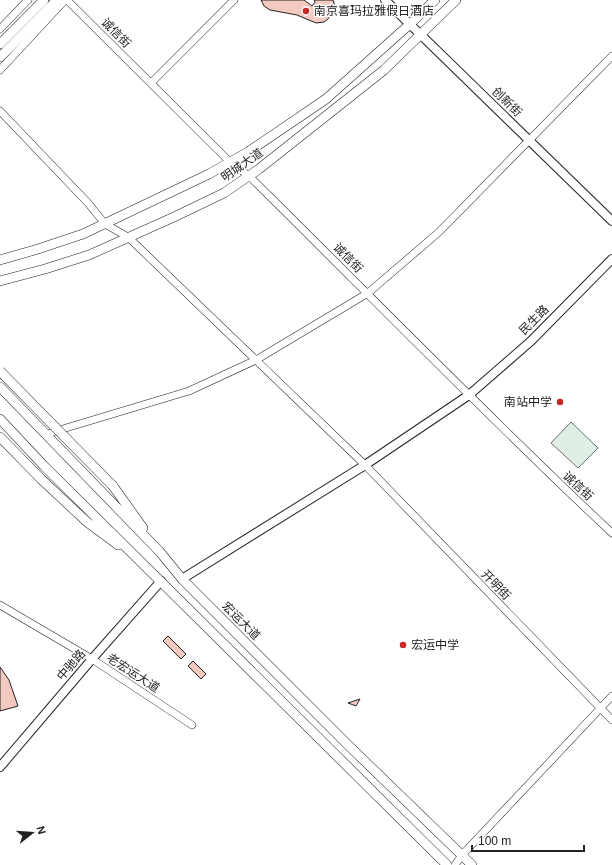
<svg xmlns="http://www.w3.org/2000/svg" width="612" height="865" font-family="Helvetica,'Noto Sans SC',sans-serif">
  <rect width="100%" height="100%" fill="#fff"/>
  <path fill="#e0efe3" stroke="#6f6f6f" d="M571,422L598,448L578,468L551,443Z"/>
  <path fill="#f3c9c0" stroke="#222" d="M261,0H304L312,6L315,2L314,0H333L335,7L333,13L328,19L324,22L316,23L297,15L270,10L264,6Z
    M168,636L186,654L181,659L163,641Z
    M193,661L206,674L201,679L188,666Z
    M0,667L9,680L18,706L0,711Z
    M360,699L356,706L348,703Z"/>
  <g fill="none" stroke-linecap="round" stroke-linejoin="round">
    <defs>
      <path id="minor" d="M67,0L230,162L249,176C370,295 488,417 612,533
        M0,29L28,0
        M0,70L65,0
        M151,83L234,0
        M0,111L88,203L105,224L128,237L365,465L612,720
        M46,434L189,391L256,360L368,293L439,232L612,56
        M0,605L92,659L192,725
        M455,865L462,855L612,696"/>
      <path id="tertiary" d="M385,0L612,221
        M182,579L365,465L469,395L531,341L612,259
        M0,767L92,659L161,581"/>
      <path id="secondary" d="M0,44L44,0
        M0,57L57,0
        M0,260L38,249L83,234L209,174L248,152L326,99L410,24L435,0
        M0,281L45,269L89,255L174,217L224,193L259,169L384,70L456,0
        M0,387L160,552L182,579L347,744L472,865
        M0,419L44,466L447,865
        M0,437L41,479L87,522L118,545
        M113,486L143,528"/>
    </defs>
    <use href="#minor" stroke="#222" stroke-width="8"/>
    <use href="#tertiary" stroke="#222" stroke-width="10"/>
    <use href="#secondary" stroke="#222" stroke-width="10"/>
    <use href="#minor" stroke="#fff" stroke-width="7"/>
    <use href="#tertiary" stroke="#fff" stroke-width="8"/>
    <use href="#secondary" stroke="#fff" stroke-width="9"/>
    <defs>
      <path id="secondary-bridge" d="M0,371L113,486"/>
    </defs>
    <use href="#secondary-bridge" stroke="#222" stroke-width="10" stroke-linecap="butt"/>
    <use href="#secondary-bridge" stroke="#fff" stroke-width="9"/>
  </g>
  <g fill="#c62828" stroke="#fff" stroke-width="1.5">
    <circle cx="306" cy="11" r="4"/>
    <circle cx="560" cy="402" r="4"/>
    <circle cx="403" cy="645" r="4"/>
  </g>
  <g text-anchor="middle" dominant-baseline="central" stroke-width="3" stroke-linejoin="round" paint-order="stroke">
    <g font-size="12" fill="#222" stroke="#fff" text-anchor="start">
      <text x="314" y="11">南京喜玛拉雅假日酒店</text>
      <text x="552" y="402" text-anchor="end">南站中学</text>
      <text x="411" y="645">宏运中学</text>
    </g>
    <g font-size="12" fill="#222" stroke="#fff">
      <text transform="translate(116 33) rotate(45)">诚信街</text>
      <text transform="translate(507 102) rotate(44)">创新街</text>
      <text transform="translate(242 165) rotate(-35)">明城大道</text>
      <text transform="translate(348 258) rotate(45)">诚信街</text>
      <text transform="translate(534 320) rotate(-45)">民生路</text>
      <text transform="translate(578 486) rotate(43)">诚信街</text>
      <text transform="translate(496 585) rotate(46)">开明街</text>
      <text transform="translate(241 621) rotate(45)">宏运大道</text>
      <text transform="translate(71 665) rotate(-49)">中驰路</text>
      <text transform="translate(133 673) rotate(33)">老宏运大道</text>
    </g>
  </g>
  <g transform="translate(32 833) rotate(73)" stroke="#ffffff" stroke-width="3" paint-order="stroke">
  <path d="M0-3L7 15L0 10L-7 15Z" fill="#222222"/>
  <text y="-6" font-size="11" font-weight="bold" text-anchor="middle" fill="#222222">N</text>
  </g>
  <path d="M472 845v6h112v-6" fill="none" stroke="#222222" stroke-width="2"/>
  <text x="478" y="845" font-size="12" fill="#222222" stroke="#ffffff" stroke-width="3" paint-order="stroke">100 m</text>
</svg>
